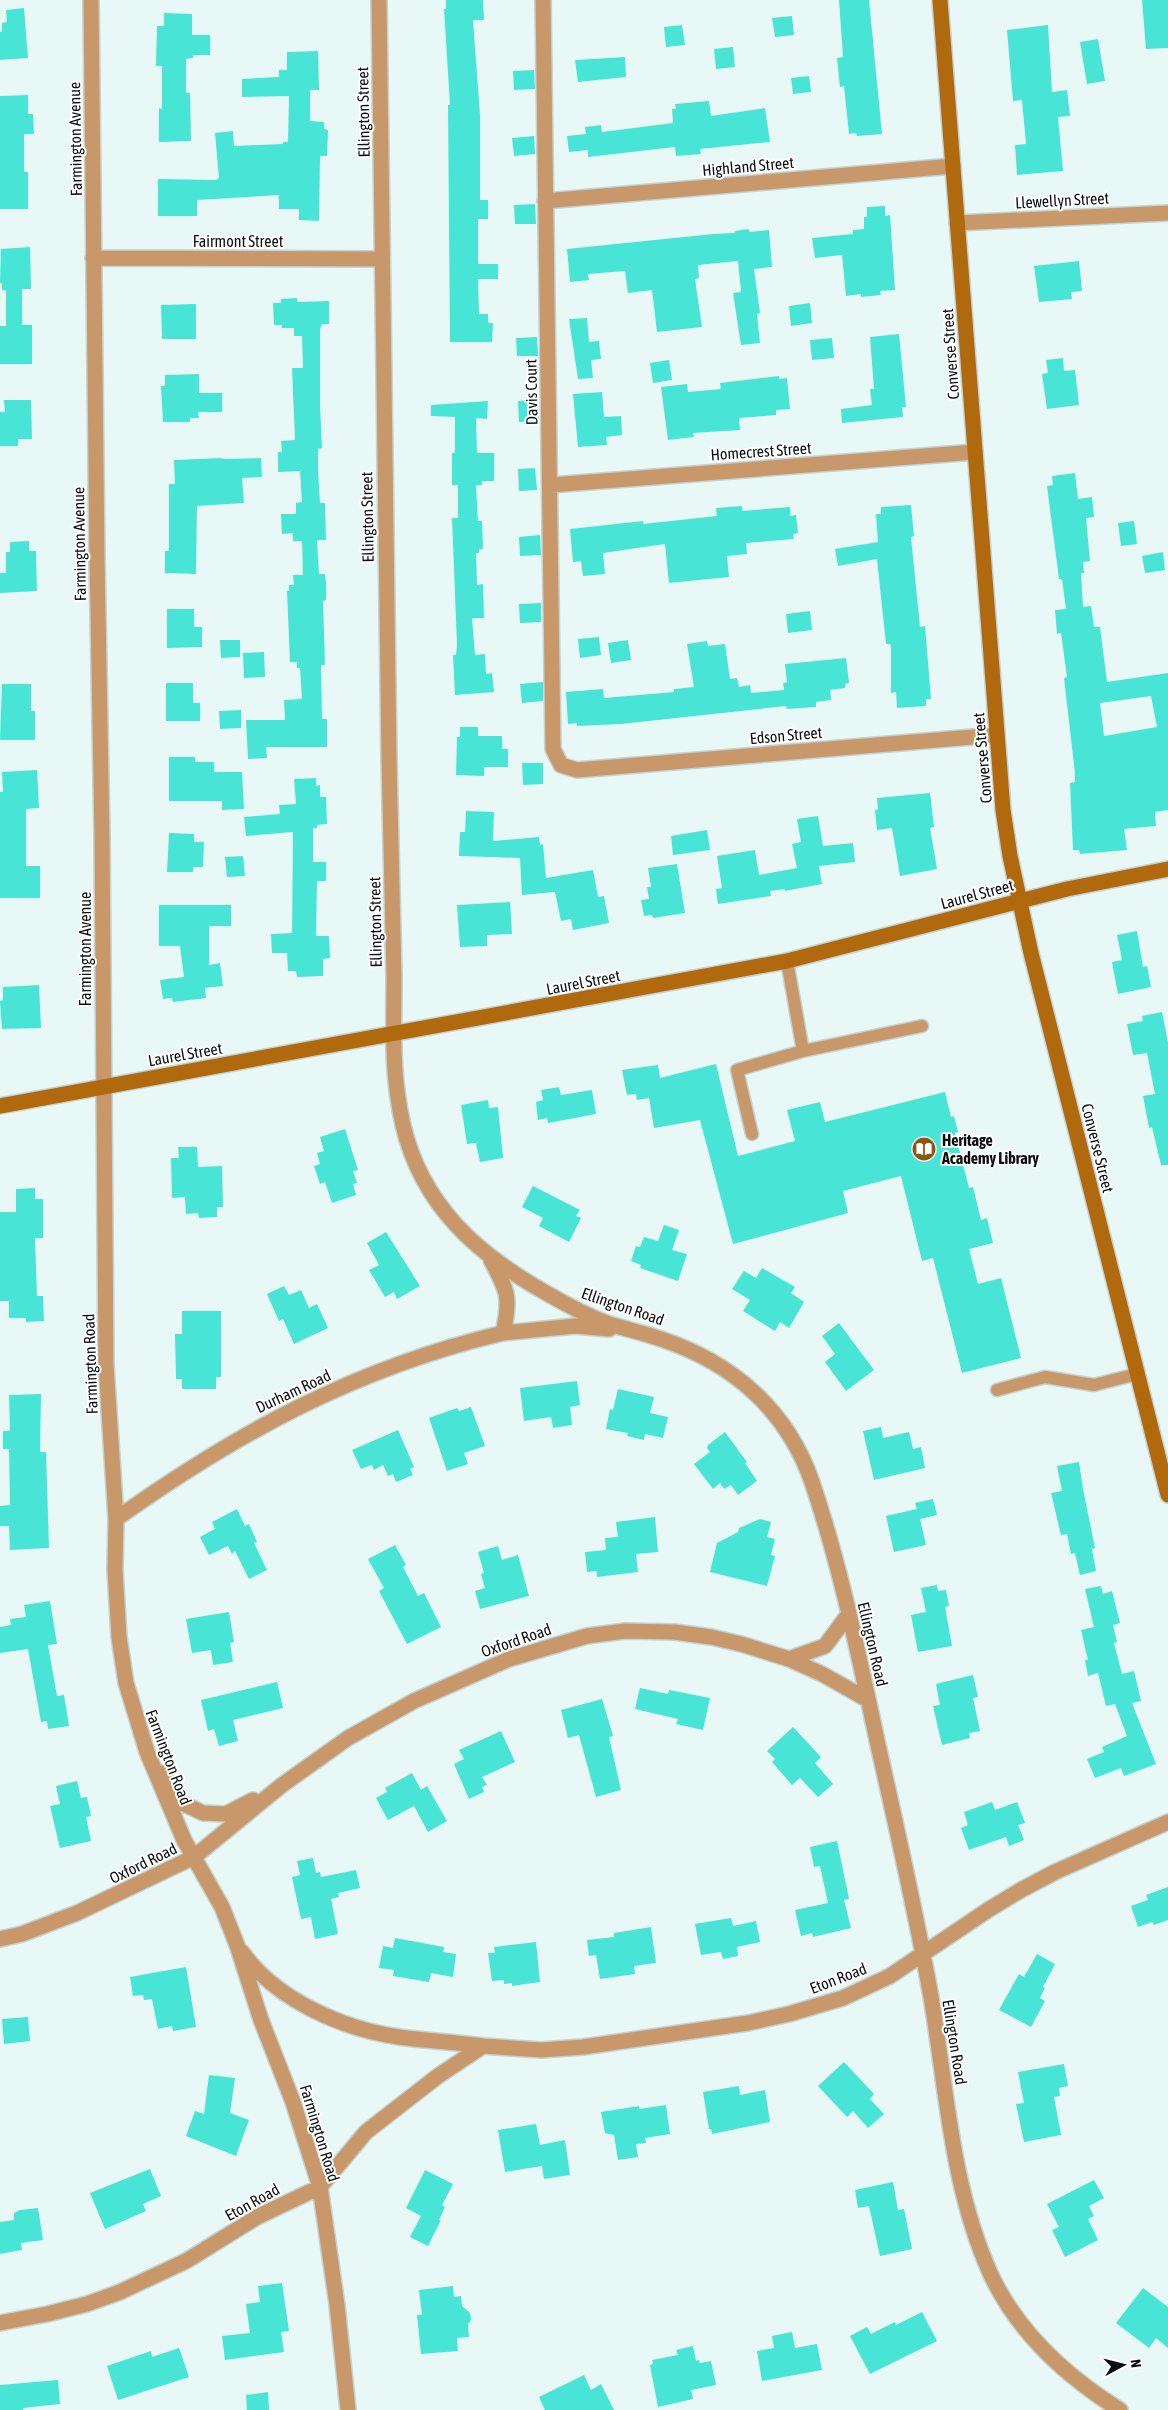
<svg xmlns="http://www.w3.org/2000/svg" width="1168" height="2410" font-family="'Asap Condensed',sans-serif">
  <rect width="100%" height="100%" fill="#e8f8f6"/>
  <path fill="#48e5d7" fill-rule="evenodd" d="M446,0H483L484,20H473L480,115V200H488V219H478V264H498V279H478L479,314H488V323H493L492,342H450L448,105H450L444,9H446Z
    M839,0H869L882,134L857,136L856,133L849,134L844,86L840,87L837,58L843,57Z
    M1142,0H1168V48L1146,49Z
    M24,8L28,58L0,60V32L2,31V23L7,22L6,10Z
    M164,13L192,14V35H210V55H193V58L186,59V93H190L191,141L159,142V108L162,109V66H156L157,26H164Z
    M792,16L794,35L775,37L772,18Z
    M682,25L685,45L666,47L664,27Z
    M1048,25L1052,92L1067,90L1070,116L1058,117L1063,171L1017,175L1015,145L1026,144L1022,100L1013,101L1007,30Z
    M1098,39L1105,81L1087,84L1080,42Z
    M733,47L735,67L716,69L714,49Z
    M318,51L319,90H310V121L324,122V129L328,130L327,156H320L319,221L299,220V209H279V195L197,200V216H158V179L216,180L219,178L215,133L233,131L234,146L283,144V142H288L289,96L242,97V79L279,77V70H287V52Z
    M625,57L626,77L578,82L575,60Z
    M534,70L535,89L514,90L513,71Z
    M809,76L811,92L793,94L791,78Z
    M28,95V114H33L34,134H24V172H28V209H0V96Z
    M709,101L711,116L765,108L770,142L700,149L701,154L676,156L675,147L588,157V150L569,152L567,136L586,134L585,127L601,125L602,132L673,123L672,109H676L675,104Z
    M534,136L535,154L514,156L512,138Z
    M535,204L536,224H515L514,205Z
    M885,206V216L890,215L895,290L880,291L881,295L861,297V294L846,296L842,255L815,258L812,238L853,234V230L864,229V217H867V207Z
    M749,229V232L769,230L772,267L754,269L760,313L757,314L760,343L741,345L733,293L741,292L738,261L698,265L699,278L695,279L702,327L657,332L652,290L628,293L625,271L588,274L589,280L570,282L567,249L713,234L735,233V231Z
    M30,247L31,289H22V325H32V364H0V326H6V290H2V283H0L1,249Z
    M1079,261L1082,291L1071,292L1072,299L1039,302L1034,266Z
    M297,298V302L329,301V324H322L320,329V406L322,448L318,449V470L320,503H325L326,540H317L319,574H325L326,583V600L323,601L325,665H321L322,719H327V747H266L267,758L248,759L246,720H285L284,700L302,699L300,668H297V662H290L287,591H289V585H294L293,575H303L302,541H293V533L282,534L281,514H296V503L302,502L300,471L278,472V452H282L281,441L295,440L292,368H303L302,336H294V328H282V325H274L273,303H281V299Z
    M810,303L812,323L791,326L789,306Z
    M196,304V339H162L161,305Z
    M587,318L589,342L599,341L601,359L591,360L593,378L578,379L569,319Z
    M899,334L906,407H902L903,417L842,423L841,409L872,405L870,389H874L870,337Z
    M537,337L538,356H517L516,338Z
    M832,338L834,358L812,360L810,340Z
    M1063,358L1064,371L1075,370L1079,405L1047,409L1042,374L1048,373L1046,360Z
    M669,360L672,380L653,383L650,363Z
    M199,374V393H222V412H198L199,418H190V422H163L161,386H165V375Z
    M779,376V379L787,378L790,409L776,410V415L739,418L740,430L693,433L694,437L668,440L661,387L687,384L688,392L721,389L720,383Z
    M602,392L604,417L621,416L622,435L606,437L607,445L578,447L573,394Z
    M4,400H31L32,439H18V446H0V412H5Z
    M538,400L539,421L519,422L518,401Z
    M488,401L487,419L476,418L477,453H494V481H482V485H476L478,521H482L483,549H479V553H476L477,585L483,584L484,618H472L475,655L485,654L486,674L492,673L494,692L455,695L453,655H456L457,645L452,518H458V485H452V453H455V417L431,416V405Z
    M222,458V459L261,458L262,477L242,478L244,503L197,506L196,574L165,573V551H169V484H175L174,460Z
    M535,468L537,490L519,491L518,469Z
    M1075,473L1078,499L1092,497L1094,517L1086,518L1090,561L1083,562L1084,573H1081L1083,607L1091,606L1094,627H1100L1107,682L1168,673V810L1155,812L1156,826L1124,829L1127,850L1080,854L1079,850H1073L1070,783L1075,782V773L1064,678L1067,677L1061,633L1057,634L1055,610L1066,609L1062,579H1059L1047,486L1053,485L1052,476ZM1151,696L1157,727L1104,736L1100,703Z
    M911,505L914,536L911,537L920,627L925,626L931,699H926V706L897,708L896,692L891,693V644H886L877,559L838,566L835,549L878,542L876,514H881V507Z
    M742,506V511L790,507V516L796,515L798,533L793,534L794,539L746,543L747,554L727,556L729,577L669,583L665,544L603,553L605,574L583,576L581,561L573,562L570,529L643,521V524L717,516L716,508Z
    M1134,521L1137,544L1121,546L1118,523Z
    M540,535L541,555L520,556L519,537Z
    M29,541V551H36L37,591L0,593V573H6V552H10V542Z
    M1163,552L1165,570L1145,573L1142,556Z
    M541,603V622L520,623L519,604Z
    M167,609H194V627H202V647L167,648Z
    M810,611L812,630L788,633L786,614Z
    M599,637L601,655L580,658L578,639Z
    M220,640H240V657L221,658Z
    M628,640L631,660L611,663L608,643Z
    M707,641L708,646L725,644L730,679L737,678L739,687L750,685L751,693L784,690L783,683H787L785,664L846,658L849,683L845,684V688L830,690L831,700L816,702V707L787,709L786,706L621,724L577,726V723L568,724L566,692L603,689L604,698L674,692V689L694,687L687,644Z
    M264,652L265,677L244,678L243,653Z
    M543,682V701L522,703L520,684Z
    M166,683H193V703H200V721H166Z
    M2,684H31V711H35V740H0Z
    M241,710V728L220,729L219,711Z
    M460,727H478V736H502V749H508V767H484V776L456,775L457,737H460Z
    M169,757H195V762H214V772H242L244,809L222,810V801H169Z
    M522,763H543V784L523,785Z
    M37,770L39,808L26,809V866H40V898H0V792H3L2,772Z
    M316,778V786L320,785V797H326L327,824L317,825V828H313V862H326V881H317L316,936H329L330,958L323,959V976L297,977L296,971H288L287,953H272L271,934L292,933L293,832L246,836L244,817L280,814L279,805L296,804L294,779Z
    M930,793L934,827L930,828L937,869L900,876L892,828L877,830L875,810H878L877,798Z
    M466,811L494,812L493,841L539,837L540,845L543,844L546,878L593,870L598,897L604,896L609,923L573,930L571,919L561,921L555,892L522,895L520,858L459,856L460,832H465Z
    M818,816L823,846L853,843L855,862L819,866L822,884L785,891V889L770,891L771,896L718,904L716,889L722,888L717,856L755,850L759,875L797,868L792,844L801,842L797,819Z
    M707,830L710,850L673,855L671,836Z
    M169,833L194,834V842H204L203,867H193V872H167Z
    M243,856L245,876L227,877L225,857Z
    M677,864L685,913L653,918L652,915L644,916L641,900L649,899L647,887H651L648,868Z
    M510,902L512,934L487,935V946L460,947L457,905Z
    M159,905H231V926H209V965L220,963L223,986L205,988L206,998L173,1002L172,998L163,999L160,980L184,977L180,946H159Z
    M1137,931L1143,967L1147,966L1151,987L1118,994L1112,962L1122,960L1117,935Z
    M39,985L41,1028L2,1029L0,1001L3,1000V987Z
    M1162,1012L1168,1043V1165H1161L1152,1127L1149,1128L1143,1096L1155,1094L1147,1053L1133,1055L1127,1024L1143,1021L1142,1016Z
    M716,1064L738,1156L795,1141L787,1110L820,1102L825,1122L945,1092L951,1117L954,1116L958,1132L955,1133L969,1188L973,1187L981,1220L987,1218L993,1243L969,1249L978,1284L1001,1278L1021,1358L962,1373L933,1258L922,1261L901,1176L843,1191L848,1213L733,1244L700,1120L654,1128L649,1098L637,1100L636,1094L627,1095L622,1070L658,1065L660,1078Z
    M559,1087L561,1095L592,1090L596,1114L548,1123L547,1118L538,1120L536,1102L543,1100L541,1090Z
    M488,1100L489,1108L498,1107L503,1158L480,1162L476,1143L467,1144L461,1105Z
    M345,1129L358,1170L353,1171L357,1183L353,1184L356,1195L332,1203L325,1182L320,1184L314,1166L320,1164L317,1153L324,1151L320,1137Z
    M178,1147H197L198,1167L222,1166L223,1207H217V1217L199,1218L198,1213L186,1214L185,1197L172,1198L171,1158H179Z
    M533,1186L580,1210L576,1216L581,1218L569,1242L539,1226L543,1218L522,1207Z
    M35,1188V1199H43V1238H35L37,1296H43L44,1321L26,1322V1318H9V1301H0V1212H16V1189Z
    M664,1225L679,1230L672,1250L687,1254L678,1281L640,1268L641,1265L631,1261L636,1246L640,1247L644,1237L658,1241Z
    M386,1232L420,1286L397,1299L394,1292L385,1297L369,1270L379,1265L367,1243Z
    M762,1268L795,1287L791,1293L804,1302L789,1328L780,1322L775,1331L743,1311L750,1300L732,1289L744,1271L756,1278Z
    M284,1286L289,1295L301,1290L309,1308L317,1304L328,1328L294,1344L283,1319L279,1321L267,1294Z
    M182,1311H221V1377H216V1389H182V1379H176L175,1334H182Z
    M839,1323L874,1370L846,1391L825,1362L835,1354L822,1336Z
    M577,1381L580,1405L570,1407L572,1425L553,1428L551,1417L524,1421L520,1388Z
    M618,1389L654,1397L650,1413L668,1417L663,1438L645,1434L644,1440L627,1436L628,1433L606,1429L610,1409L613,1410Z
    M41,1394L40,1452H46L49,1548L10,1550L9,1526H0V1506L10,1505L9,1449H3V1431H10L9,1395Z
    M471,1407L485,1446L464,1453L468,1464L447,1471L429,1418L457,1408L459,1411Z
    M881,1427L883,1438L909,1432L913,1449L921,1447L925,1468L874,1480L863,1431Z
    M398,1430L414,1467L410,1469L413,1475L396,1482L393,1474L388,1476L383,1465L374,1470L372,1465L361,1469L352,1450Z
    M725,1432L747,1462L745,1463L757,1481L738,1495L731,1485L724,1489L720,1483L713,1489L694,1464L710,1452L707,1448L708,1445Z
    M1079,1462L1083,1489L1095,1548L1092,1549L1096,1571L1080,1575L1075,1553L1071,1554L1067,1534L1061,1535L1051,1493L1062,1491L1057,1466Z
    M933,1499L937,1515L920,1519L926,1545L894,1552L886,1516L917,1509L915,1503Z
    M237,1509L245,1526L249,1524L257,1542L254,1543L267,1570L249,1579L235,1551L232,1554L228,1546L209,1555L200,1537L215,1529L212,1522Z
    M655,1517L658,1552L636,1554L638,1572L597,1577V1571L587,1572L585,1552L606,1550L605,1538L618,1537L616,1522Z
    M760,1519L771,1522L767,1537L775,1539L771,1555L775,1556L767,1586L710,1572L717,1543L738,1532L739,1528Z
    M395,1545L406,1565L403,1567L418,1596L424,1593L441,1627L407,1644L379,1591L384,1588L368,1559Z
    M498,1546L502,1560L518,1555L529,1596L480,1609L475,1591L485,1588L481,1574L484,1573L478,1552Z
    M937,1585L938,1591L946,1590L949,1606L945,1607L952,1646L918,1652L911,1615L926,1612L921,1588Z
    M1101,1586L1103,1594L1112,1591L1120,1623L1113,1625L1117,1642L1114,1643L1122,1674L1134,1671L1141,1701L1132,1703L1156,1764L1124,1776L1121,1768L1095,1778L1087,1759L1104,1752L1102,1747L1127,1736L1115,1704L1106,1706L1098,1673L1088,1676L1085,1660H1088L1081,1630L1094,1627L1085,1589Z
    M50,1601L57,1644L48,1645L57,1696L64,1695L69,1726L48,1729L47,1721L41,1722L28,1649L0,1653V1627L11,1625L10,1619L26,1617L24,1605Z
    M229,1612L234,1642L230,1643L233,1662L213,1665L211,1650L192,1653L186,1619Z
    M973,1675L978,1697L973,1698L980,1731L969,1733L970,1738L942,1745L933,1706L940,1705L936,1684Z
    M277,1682L283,1708L233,1720L238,1741L219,1746L214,1729L208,1731L201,1700Z
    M640,1688L668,1694L669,1690L710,1698L703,1730L676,1724L678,1719L635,1709Z
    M602,1699L613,1736L609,1737L621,1790L596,1797L579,1735L568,1738L561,1710Z
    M793,1727L821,1757L815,1763L833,1784L818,1797L800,1778L792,1785L772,1762L775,1759L767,1751Z
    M501,1731L515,1762L482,1777L487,1785L482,1787L484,1792L469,1799L454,1764L464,1759L459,1750Z
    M412,1773L421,1790L427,1786L447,1821L428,1832L414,1806L388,1820L376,1798L387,1792L385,1788Z
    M77,1781L81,1798L87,1797L91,1816L86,1817L91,1841L60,1848L50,1806L60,1804L56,1786Z
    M992,1802L995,1810L1017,1802L1025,1823L1018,1825L1024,1840L1009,1846L1006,1837L969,1850L961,1828L968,1825L964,1812Z
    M837,1841L849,1899L844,1900L851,1928L813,1937L812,1933L801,1936L795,1910L828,1903L820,1866L814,1867L810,1847Z
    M313,1858L316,1873L320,1872L321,1877L356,1870L360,1888L338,1893L339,1897L331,1899L338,1934L315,1939L311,1917L301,1919L292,1877L300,1875L297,1861Z
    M1168,1887V1920L1154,1925L1152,1922L1138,1927L1131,1906L1148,1900L1146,1895Z
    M731,1918L733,1926L756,1921L760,1942L737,1947L738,1956L723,1959L721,1952L701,1955L695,1924Z
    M651,1927L656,1963L634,1966L635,1974L600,1979L596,1955L589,1956L587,1940L614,1937V1933Z
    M395,1938L444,1947L443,1952L456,1954L453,1977L431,1973L429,1982L393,1976L394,1970L379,1968L383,1946L393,1948Z
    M536,1942L540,1982L512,1986V1983L504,1984V1980L492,1981L488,1953H495L494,1947Z
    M1037,1954L1055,1964L1043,1987L1045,1988L1040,1998L1045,2001L1031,2027L999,2010L1019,1974L1024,1977Z
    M186,1967L196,2027L173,2031L172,2026L158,2029L152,1999L144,2000L143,1995L133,1996L130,1977Z
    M28,2017L30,2041L4,2044L2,2019Z
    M844,2062L874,2094L870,2099L884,2114L868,2128L853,2111L847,2117L818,2086Z
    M1064,2064L1068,2086L1059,2088L1060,2096L1054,2097L1061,2135L1024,2142L1016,2104L1024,2103L1018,2072Z
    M209,2075L235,2078L230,2113L249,2120L236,2156L186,2136L195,2111L204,2114Z
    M739,2086L740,2095L765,2090L770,2122L712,2134L711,2129H709L703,2092Z
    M666,2105L670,2134L645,2138L646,2143L636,2144L638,2157L618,2160L614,2135L605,2133L601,2112L639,2106V2109Z
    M536,2124L540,2145L565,2140L570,2175L544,2179L542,2166L505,2172L498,2130Z
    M150,2169L161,2196L143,2204L146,2211L105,2229L90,2193Z
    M425,2170L453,2184L442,2205L445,2207L439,2220H441L428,2246L410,2237L421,2216L406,2208Z
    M1094,2180L1104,2198L1089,2206L1094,2216L1088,2219L1098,2240L1065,2257L1052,2230L1059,2227L1047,2204Z
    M893,2182L898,2210L904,2209L912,2249L880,2256L869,2206L858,2208L855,2190Z
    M38,2208L43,2240L21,2243L22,2250L0,2254V2222L14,2220V2213L20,2210Z
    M282,2283L289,2331L281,2332L284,2352L225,2360L222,2336L250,2333L246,2304L260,2302L258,2286Z
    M453,2286L454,2297L461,2296L462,2306L470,2313L471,2320L468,2324L469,2337L457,2338L458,2351L421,2354L417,2315H422L419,2290Z
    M1143,2288L1168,2307V2348L1156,2338L1149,2348L1116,2323Z
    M922,2312L937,2341L870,2374L850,2336L867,2327L871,2334L895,2322L896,2325Z
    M792,2332L795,2348L817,2344L822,2370L762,2381L757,2351L774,2348L772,2336Z
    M693,2346L696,2361L699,2360L700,2363L711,2361L716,2385L691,2390L693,2399L658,2407L650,2365L653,2364L652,2360L678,2355L676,2350Z
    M179,2348L189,2377L118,2400L107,2366L151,2351L152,2357Z
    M584,2375L591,2390L601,2384L614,2410H545L539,2397Z
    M58,2380L60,2404L23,2408V2410H0V2385Z
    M268,2392L269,2410H247L246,2395Z"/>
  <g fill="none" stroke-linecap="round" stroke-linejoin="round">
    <defs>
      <path id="lane" d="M787,961L803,1051L922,1026
        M752,1134L737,1070L803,1051
        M997,1390L1045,1377L1094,1385L1137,1374"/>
      <path id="street" d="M91,0L97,557L102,835L106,1365L116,1519L115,1570L119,1637L126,1683L147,1752L184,1840L222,1907L237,1945L261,2020L293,2102L320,2187L337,2305L348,2410
        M379,0C383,253 385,506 389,759C390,832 393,904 394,976C394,1029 391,1073 403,1125C422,1206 478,1255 548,1294C567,1305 588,1316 609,1324C626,1329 644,1333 661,1339C733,1363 787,1410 812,1482C841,1568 859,1657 878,1745C897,1829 916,1913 931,1997C947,2091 951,2187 991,2275C1018,2332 1067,2377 1120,2410
        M543,0L553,749L561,765L577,770L997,735
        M545,201L953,166
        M957,223L1168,213
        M93,258L382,259
        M551,485L975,452
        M503,1333L575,1326L609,1329
        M116,1519C238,1432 356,1368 503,1333C511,1297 508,1292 491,1260
        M789,1659L822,1674L868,1700
        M162,1773L180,1802L203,1813L226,1814L253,1800
        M0,1939L22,1934L77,1913L194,1857L282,1785L348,1738L414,1701L509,1659L587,1636L625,1631L674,1632L711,1637L741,1644L789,1659L825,1646L848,1615
        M242,1952C276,2000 343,2029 399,2037C427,2041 455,2042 483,2046
        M0,2323L47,2314L87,2304L120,2292L186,2261L257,2217L320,2187L366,2132L438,2076L483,2046L541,2050L583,2047L748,2023L789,2014L843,1998L890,1976L988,1910L1021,1890L1055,1872L1168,1822"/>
      <path id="secondary" d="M940,0L1003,810L1010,856L1031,953L1168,1495
        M0,1106L787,961L1067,889L1168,869"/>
    </defs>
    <use href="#lane" stroke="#c4d3d1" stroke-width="15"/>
    <use href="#street" stroke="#c4d3d1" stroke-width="18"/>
    <use href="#secondary" stroke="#c4d3d1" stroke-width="18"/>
    <use href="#lane" stroke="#c9986a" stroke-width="12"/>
    <use href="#street" stroke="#c9986a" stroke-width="15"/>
    <use href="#secondary" stroke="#b0690c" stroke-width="15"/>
  </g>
  <defs>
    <symbol id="library-disc" viewBox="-11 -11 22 22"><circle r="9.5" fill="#8d550d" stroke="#fff"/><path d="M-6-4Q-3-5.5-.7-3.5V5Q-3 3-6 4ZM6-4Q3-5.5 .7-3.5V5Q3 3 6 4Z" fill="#fff"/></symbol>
  </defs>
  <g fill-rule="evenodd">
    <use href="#library-disc" x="910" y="1135" width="28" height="28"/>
  </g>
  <g text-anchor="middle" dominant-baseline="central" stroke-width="4" stroke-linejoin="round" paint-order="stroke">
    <g font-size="16" fill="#0a100f" stroke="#fff">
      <text transform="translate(363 112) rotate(-91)">Ellington Street</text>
      <text transform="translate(75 139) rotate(-91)">Farmington Avenue</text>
      <text transform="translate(748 166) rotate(-5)">Highland Street</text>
      <text transform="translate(1062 200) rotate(-3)">Llewellyn Street</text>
      <text x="238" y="241">Fairmont Street</text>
      <text transform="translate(950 354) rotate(-94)">Converse Street</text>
      <text transform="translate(531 392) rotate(-91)">Davis Court</text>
      <text transform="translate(761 451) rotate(-4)">Homecrest Street</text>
      <text transform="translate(367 517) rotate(-91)">Ellington Street</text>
      <text transform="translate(79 544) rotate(-91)">Farmington Avenue</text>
      <text transform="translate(786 735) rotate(-5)">Edson Street</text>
      <text transform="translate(982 758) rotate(-95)">Converse Street</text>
      <text transform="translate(977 894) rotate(-15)">Laurel Street</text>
      <text transform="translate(375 922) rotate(-91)">Ellington Street</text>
      <text transform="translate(85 949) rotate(-90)">Farmington Avenue</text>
      <text transform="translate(583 982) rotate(-11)">Laurel Street</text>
      <text transform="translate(185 1054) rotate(-10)">Laurel Street</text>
      <text transform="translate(1098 1148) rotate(76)">Converse Street</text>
      <text transform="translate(623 1306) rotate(19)">Ellington Road</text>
      <text transform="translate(90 1364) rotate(-92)">Farmington Road</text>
      <text transform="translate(293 1391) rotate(-25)">Durham Road</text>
      <text transform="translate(516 1640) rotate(-19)">Oxford Road</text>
      <text transform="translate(873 1644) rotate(77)">Ellington Road</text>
      <text transform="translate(169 1757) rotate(69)">Farmington Road</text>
      <text transform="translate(143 1863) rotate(-26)">Oxford Road</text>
      <text transform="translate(838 1978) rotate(-21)">Eton Road</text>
      <text transform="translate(955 2042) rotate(81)">Ellington Road</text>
      <text transform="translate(320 2133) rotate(73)">Farmington Road</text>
      <text transform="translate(252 2202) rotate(-29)">Eton Road</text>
    </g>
    <g font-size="16" font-weight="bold" fill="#0a100f" stroke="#fff" text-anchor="start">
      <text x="942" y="1140">Heritage<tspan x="942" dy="18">Academy Library</tspan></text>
    </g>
  </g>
  <g transform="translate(1123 2365) rotate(83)" stroke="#ffffff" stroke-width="4" paint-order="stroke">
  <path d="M0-4L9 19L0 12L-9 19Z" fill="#0a100f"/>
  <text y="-8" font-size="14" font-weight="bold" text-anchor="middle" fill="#0a100f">N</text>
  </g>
</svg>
